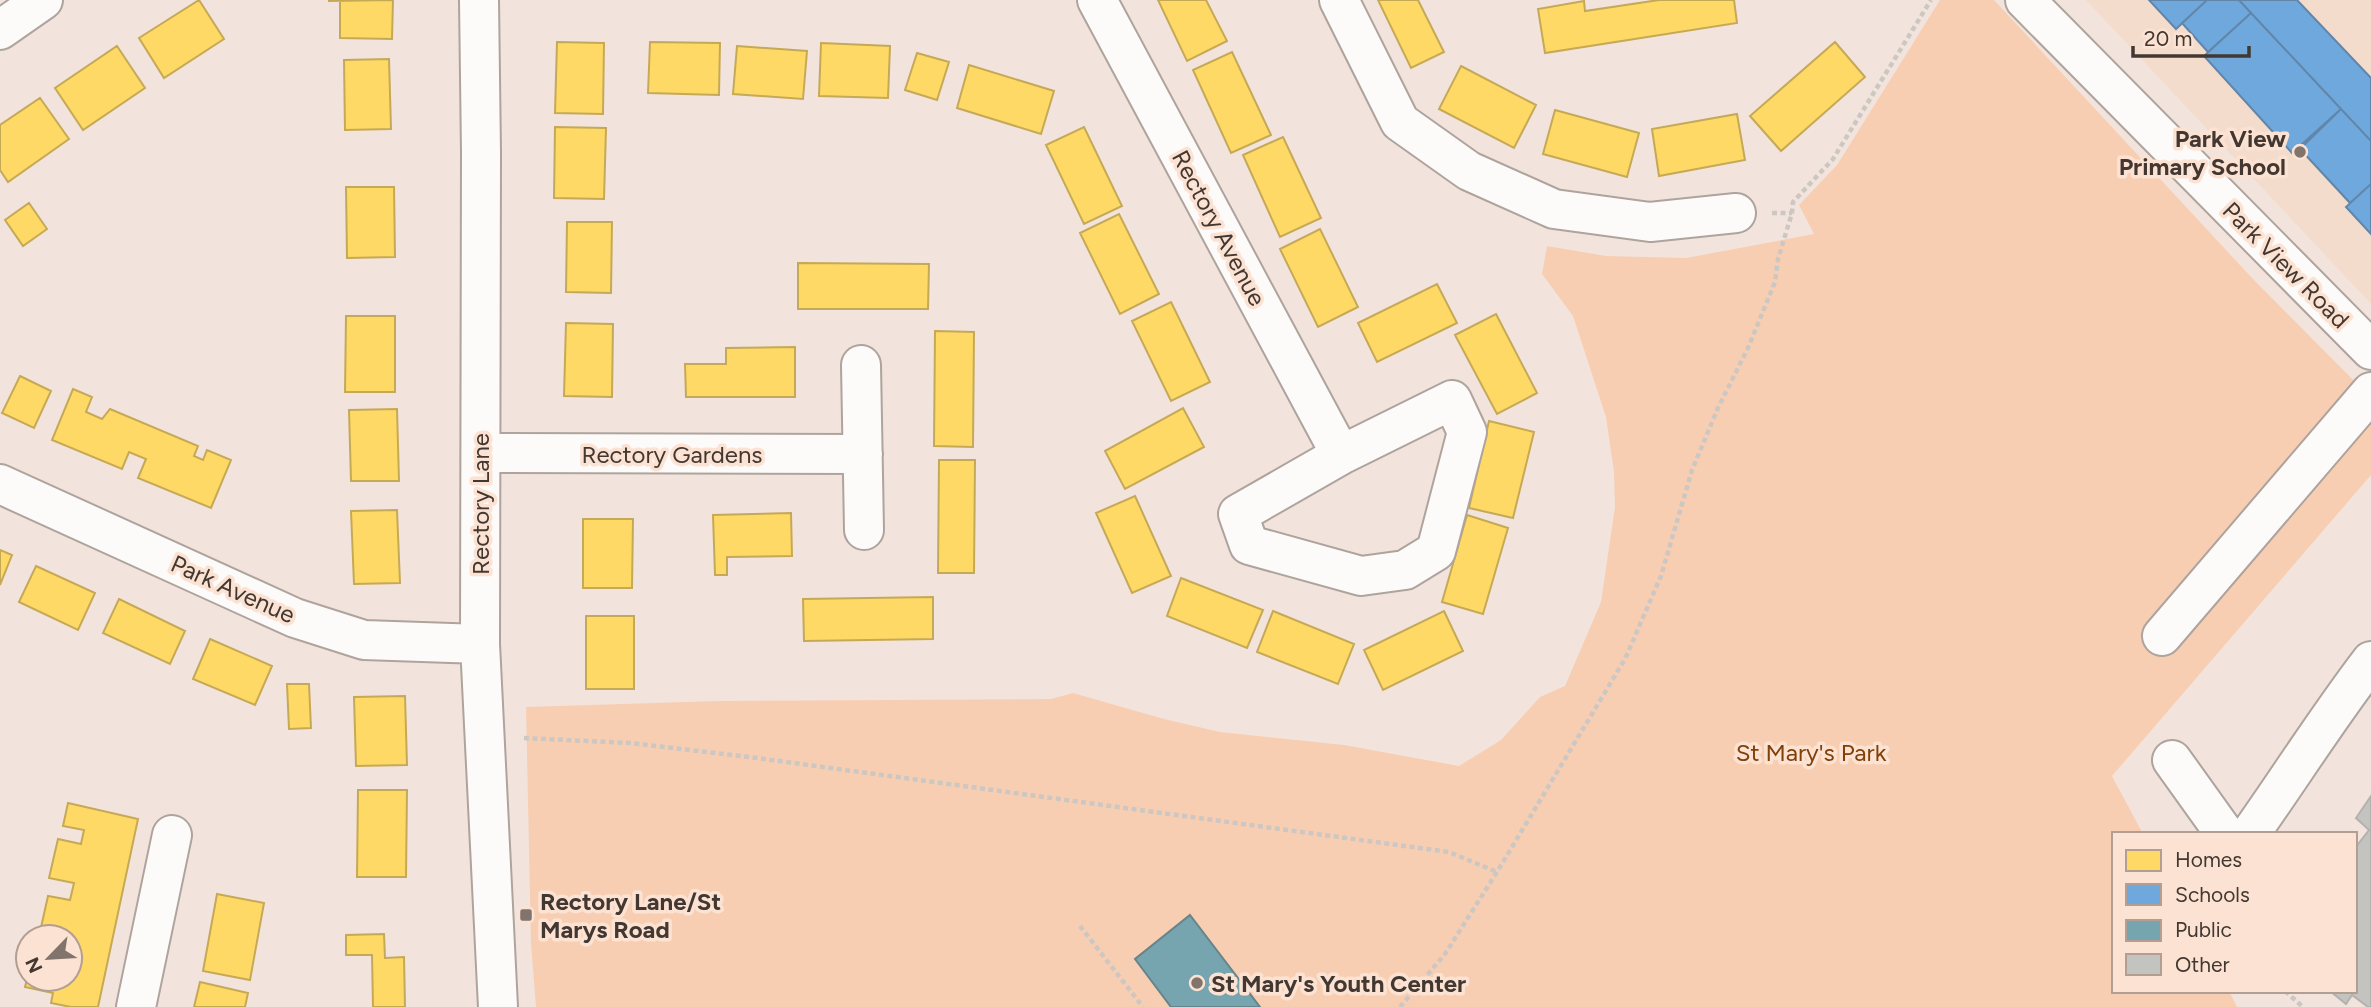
<svg xmlns="http://www.w3.org/2000/svg" width="2371" height="1007" font-family="Figtree,sans-serif">
  <rect width="100%" height="100%" fill="#f2e4dc"/>
  <path fill="#f4dccd" d="M2086,0H2371V304Z"/>
  <path fill="#f8ceb3" d="M1940,0H1994L2252,278L2371,398V475L2112,776L2143,834H2114V991H2229L2237,1007H536L531,944L526,707L718,701L1051,699L1073,693L1164,719L1220,732L1344,745L1459,766L1501,740L1540,697L1565,686L1601,602L1615,507L1614,472L1606,417L1573,316L1542,274L1547,246L1606,256L1686,258L1814,234L1799,205L1837,165Z"/>
  <path fill="#ffd966" stroke="#c6a956" stroke-width="2" d="M199,0L224,39L164,78L139,38Z
    M393,0L392,39L340,38V1H328Z
    M1158,0H1206L1227,41L1187,61Z
    M1378,0H1418L1444,52L1411,68Z
    M1659,0H1734L1737,23L1545,53L1538,9L1584,1L1585,11Z
    M557,42L604,43L603,114L555,113Z
    M650,42L720,43L719,95L648,93Z
    M1835,42L1865,77L1781,151L1750,116Z
    M821,43L890,46L888,98L819,96Z
    M117,46L145,88L83,130L55,88Z
    M737,46L807,51L803,99L733,94Z
    M1232,52L1271,135L1231,153L1193,70Z
    M917,53L949,62L937,100L905,90Z
    M389,59L391,129L345,130L344,60Z
    M969,65L1054,91L1041,134L957,108Z
    M1461,66L1536,105L1514,148L1439,109Z
    M40,98L69,139L8,182L0,170V125Z
    M1555,110L1639,133L1627,177L1543,154Z
    M1737,114L1745,160L1659,176L1652,129Z
    M555,127L606,128L604,199L554,198Z
    M1084,127L1122,206L1084,224L1046,145Z
    M1283,137L1321,218L1280,237L1243,155Z
    M346,187H394L395,257L347,258Z
    M29,203L47,229L23,246L5,220Z
    M1119,214L1159,294L1120,314L1080,233Z
    M567,222H612L611,293L566,292Z
    M1320,229L1358,307L1318,327L1280,249Z
    M798,263L929,264L928,309H798Z
    M1437,284L1457,323L1377,362L1358,323Z
    M1171,302L1210,382L1171,401L1132,321Z
    M1496,314L1537,393L1497,414L1455,335Z
    M346,316H395V392H345Z
    M566,323L613,324L612,397L564,396Z
    M935,331L974,332L973,447L934,446Z
    M795,347V397H686L685,364H726V348Z
    M20,376L51,391L34,428L2,413Z
    M73,389L92,397L86,412L102,419L110,409L198,446L194,456L203,460L207,450L231,460L211,508L138,478L146,459L129,452L122,469L52,440Z
    M1183,408L1204,447L1125,489L1105,451Z
    M397,409L399,481H351L349,410Z
    M1489,421L1534,432L1513,518L1469,508Z
    M939,460H975L974,573H938Z
    M1135,496L1171,576L1132,593L1096,513Z
    M397,510L400,583L354,584L351,511Z
    M791,513L792,556L727,557V575H715L713,515Z
    M1467,515L1508,528L1483,614L1442,602Z
    M583,519H633L632,588H583Z
    M0,550L12,555L0,585Z
    M36,566L95,593L78,630L19,602Z
    M1181,578L1263,610L1247,648L1167,616Z
    M933,597V639L804,641L803,599Z
    M119,599L185,631L170,664L103,633Z
    M1273,611L1354,644L1338,684L1257,652Z
    M1444,611L1463,651L1383,690L1364,650Z
    M586,616H634V689H586Z
    M210,639L272,666L255,705L193,679Z
    M287,684H309L311,728L289,729Z
    M405,696L407,765L356,766L354,697Z
    M358,790H407L406,877H357Z
    M68,803L138,819L98,1007H71L51,1003L53,993L25,987L28,975V979H70V937L40,932L48,896L70,900L74,883L49,878L58,839L81,844L84,830L63,826Z
    M217,894L264,903L250,980L203,971Z
    M384,934L385,958L404,957L405,1007H373L372,955H346V935Z
    M200,982L248,993L245,1007H194Z"/>
  <path fill="#6fa8dc" stroke="#6286a9" stroke-width="2" d="M2149,0H2207L2176,29Z
    M2207,0H2239L2251,13L2208,52L2182,23Z
    M2239,0H2297L2371,78V141Z
    M2251,13L2341,109L2292,153L2204,56Z
    M2341,109L2371,141V184L2350,203L2300,149Z
    M2371,184V234L2346,207Z"/>
  <path fill="#76a5af" stroke="#668489" stroke-width="2" d="M1190,915L1260,1007H1171L1135,959Z"/>
  <path fill="#c3c3bf" stroke="#b3b2af" stroke-width="2" d="M2371,796V1007H2368L2352,995L2346,1004L2330,991H2355V848L2369,830L2356,818Z"/>
  <g fill="none" stroke-linecap="round" stroke-linejoin="round">
    <defs>
      <path id="minor" d="M479,0L481,153L480,644L498,1007
        M1097,0L1341,455
        M1339,0L1400,122L1469,171L1554,209L1650,222L1736,213
        M2025,0L2371,350
        M0,30L43,0
        M861,365L864,530
        M1452,400L1467,432L1436,551L1405,570L1361,576L1249,545L1238,514L1341,455Z
        M481,453L863,454
        M0,484L295,618L364,640L480,644
        M2162,636L2371,392
        M2172,760L2225,834
        M2250,834C2291,776 2328,717 2371,661
        M136,1007L172,835"/>
    </defs>
    <use href="#minor" stroke="#aea49d" stroke-width="42"/>
    <path stroke="#ccc7c2" stroke-width="4.5" stroke-dasharray="5 3.5" stroke-linecap="butt" d="M1772,213H1792
      M524,738L630,743L757,758L1449,852L1497,872
      M1080,926L1143,1007
      M2285,991L2303,1007
      M1400,1007L1445,954L1497,872L1625,659L1661,576L1692,470L1718,408L1748,348L1775,282L1778,259L1792,213L1793,202L1833,159L1931,0"/>
    <use href="#minor" stroke="#fdfbfa" stroke-width="38"/>
  </g>
  <g fill="#80746d" stroke="#fce2d2" stroke-width="2.5">
    <circle cx="2300" cy="152" r="7"/>
    <rect x="519" y="908" width="14" height="14" rx="3.5"/>
    <circle cx="1197" cy="983" r="7"/>
  </g>
  <g text-anchor="middle" dominant-baseline="central" stroke-width="7" stroke-linejoin="round" paint-order="stroke">
    <g font-size="24" font-weight="bold" fill="#423831" stroke="#fce2d2" text-anchor="start">
      <text x="2286" y="138" text-anchor="end">Park View<tspan x="2286" dy="28">Primary School</tspan></text>
      <text x="540" y="901">Rectory Lane/St<tspan x="540" dy="28">Marys Road</tspan></text>
      <text x="1211" y="983">St Mary's Youth Center</text>
    </g>
    <g font-size="24" fill="#423831" stroke="#fce2d2">
      <text transform="translate(1219 228) rotate(62)">Rectory Avenue</text>
      <text transform="translate(2286 265) rotate(45)">Park View Road</text>
      <text x="672" y="454">Rectory Gardens</text>
      <text transform="translate(480 504) rotate(-90)">Rectory Lane</text>
      <text transform="translate(233 589) rotate(24)">Park Avenue</text>
    </g>
    <g font-size="24" fill="#804007" stroke="#fce2d2">
      <text x="1811" y="752">St Mary's Park</text>
    </g>
  </g>
  <rect x="2112" y="832" width="245" height="161" fill="#fce2d2" stroke="#b29e92" stroke-width="2"/>
  <rect x="2126" y="850" width="35" height="21" fill="#ffd966" stroke="#b29e92" stroke-width="2"/>
  <text x="2175" y="867" font-size="21" fill="#423831">Homes</text>
  <rect x="2126" y="884" width="35" height="21" fill="#6fa8dc" stroke="#b29e92" stroke-width="2"/>
  <text x="2175" y="902" font-size="21" fill="#423831">Schools</text>
  <rect x="2126" y="920" width="35" height="21" fill="#76a5af" stroke="#b29e92" stroke-width="2"/>
  <text x="2175" y="937" font-size="21" fill="#423831">Public</text>
  <rect x="2126" y="954" width="35" height="21" fill="#c3c3bf" stroke="#b29e92" stroke-width="2"/>
  <text x="2175" y="972" font-size="21" fill="#423831">Other</text>
  <g transform="translate(49 958) rotate(245)"><circle r="33" fill="#fce2d2" stroke="#b29e92" stroke-width="2"/>
  <path d="M0-5L12 26L0 18L-12 26Z" fill="#80746d"/>
  <text y="-10" font-size="19" font-weight="bold" text-anchor="middle" fill="#423831">N</text>
  </g>
  <path d="M2133 46v10h116v-10" fill="none" stroke="#423831" stroke-width="3.5"/>
  <text x="2144" y="46" font-size="21" fill="#423831" stroke="#fce2d2" stroke-width="5" paint-order="stroke">20 m</text>
</svg>
